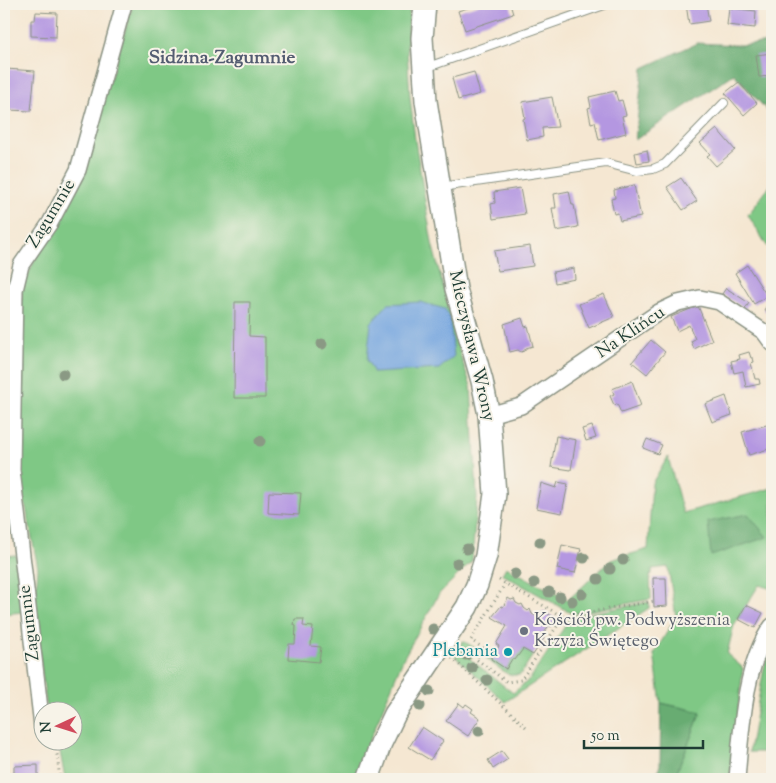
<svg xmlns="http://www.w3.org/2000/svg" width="776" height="783" font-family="'Sorts Mill Goudy',serif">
  <rect width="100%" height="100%" fill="#f7f3e8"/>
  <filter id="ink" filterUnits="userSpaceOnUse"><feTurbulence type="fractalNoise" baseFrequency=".02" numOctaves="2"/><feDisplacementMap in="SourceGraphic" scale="10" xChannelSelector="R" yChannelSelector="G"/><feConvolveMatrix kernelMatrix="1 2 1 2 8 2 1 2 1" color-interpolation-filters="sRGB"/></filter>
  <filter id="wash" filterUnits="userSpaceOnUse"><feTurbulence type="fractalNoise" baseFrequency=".0096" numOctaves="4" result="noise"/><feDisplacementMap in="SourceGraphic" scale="20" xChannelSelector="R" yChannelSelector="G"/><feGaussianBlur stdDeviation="1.12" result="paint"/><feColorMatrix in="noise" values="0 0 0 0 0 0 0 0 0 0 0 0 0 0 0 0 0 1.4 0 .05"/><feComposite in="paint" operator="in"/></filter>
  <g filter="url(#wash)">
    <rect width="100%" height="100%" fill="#f5e7d2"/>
    <path fill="#7fc885" stroke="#4f825c" d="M133,4H410L407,48L410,97L415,140L432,243L461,357L471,386L477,497L472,561L439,594L403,659L354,779H65L58,741L72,740V710H48L46,703L34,614L38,568L19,473L22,290L111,77Z
      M772,183V254L748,215Z
      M668,457L683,513L772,488V589L759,585L734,625L727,654L743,668L730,779H674L701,712L661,703L654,654L676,617L668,567L652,569V574L650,575L651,599L573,614L502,574L506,567L568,600L611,560L648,549L652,483Z
      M16,555L22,612L4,614V556Z
      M649,602V608L505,702L454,655L463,641L477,649L470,659L513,693L530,679L571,617Z
      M772,640V752H749L764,668Z
      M523,649L533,655L520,675H509L486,659L488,656L508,670L507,668L512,659L515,660Z"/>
    <path fill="#67ac72" stroke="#437453" d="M772,42V116L734,74L635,140L643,68L697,43L740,45Z
      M748,514L767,537L711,556L708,522Z
      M661,703L701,712L674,779H655L660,765Z"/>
    <path fill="#75a5df" stroke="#4a718a" d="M420,302L445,309L450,318L454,356L439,369L374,373L367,360L371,323L388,304Z"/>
    <g id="blocks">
      <path fill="#b497e1" d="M480,4H510L513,14L465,30L458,11Z
        M686,4H706L709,21L689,24Z
        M729,8L756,11L755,28L727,25Z
        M36,12L57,13L56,37L31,36V20H35Z
        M772,53V76L759,77L756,55Z
        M6,69L35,71L31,111L8,110V108H4Z
        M474,72L480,94L458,100L452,78Z
        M739,82L757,103L744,115L725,93Z
        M615,91L618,101L622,100L626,115L622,116L626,133L599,140L595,122L591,123L588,108L591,107L589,97Z
        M552,97L558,127L542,128L543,137L527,140L523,119L525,118L522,102Z
        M717,129L735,150L716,166L707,156L710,154L700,143Z
        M647,150L649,161L637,163L635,153Z
        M681,178L697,201L683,210L667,187Z
        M634,185L641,217L620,221L618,213L614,214L611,199L615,198L614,190Z
        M520,188L525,214L493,219L491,204L495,203L494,192Z
        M569,191L572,205H574L578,227L556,231L552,208H556L554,194Z
        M530,246L533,266L498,271L494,251Z
        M747,265L767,296L754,304L735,273Z
        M574,268L575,279L555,283L553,272Z
        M726,288L749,303L745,309L722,294Z
        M604,294L614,317L589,328L579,304Z
        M771,299L772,300V315L764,310Z
        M235,302H250L249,336L265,337V398H234Z
        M698,306L712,340L694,349L691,341L695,339L689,325L677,331L671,317Z
        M522,318L525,327L528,326L533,346L526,348L524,351L521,352L518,350L510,352L504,324Z
        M651,340L665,352L647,374L632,362Z
        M749,352L751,358H753L754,362L751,363L755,379H759L760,384L746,387L743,371L734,373L731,361L740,359L739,355Z
        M632,381L641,406L621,413L617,404L614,405L610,396L614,394L612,389Z
        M726,396L732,415L712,422L705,404Z
        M770,424L772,432V439H771L772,448L749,455L742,432Z
        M592,426L596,438L586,441L582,429Z
        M556,436L576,440L571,470L551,467Z
        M647,439L662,445L658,454L643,448Z
        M558,482L568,484L562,513L536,508L541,483L556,488Z
        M269,492L301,493L299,515L268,513Z
        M562,545L581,549L575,573L557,569Z
        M653,578H666L667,606L654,607Z
        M508,598L511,600L514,599L516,603L520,605L522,604L524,608L528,611L530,609L532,614L536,616L544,611L556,619L551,627L549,625L542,637L544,638L533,655L523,649L515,660L512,659L506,669L491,659L499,646L496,644L507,626L492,617L501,606L503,607Z
        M746,605L763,613L755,628L738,619Z
        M295,619H304L303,626L313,627L311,646L321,647L319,662L288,659L289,644H295L296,626L294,625Z
        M459,703L464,707L466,704L473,709L471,712L480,718L468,736L446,721Z
        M422,727L443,741L430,760L409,747Z
        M502,751L508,759L493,769L488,760Z
        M38,765V779H14V766Z"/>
    </g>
  </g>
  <g filter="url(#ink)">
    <use href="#blocks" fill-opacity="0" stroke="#8a9283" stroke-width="1"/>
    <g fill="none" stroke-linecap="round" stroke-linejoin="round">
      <defs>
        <path id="lane" d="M425,68L607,4
          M441,187L606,163L637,171L653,169L665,164L724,103"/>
        <path id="street" d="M489,415L521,406L659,312L678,303L700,298L719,302L764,332L772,343
          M42,726L12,470L15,290L21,265L50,223L78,170L124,4
          M737,779C741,733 744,663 772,626"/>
        <path id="secondary" d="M368,779L381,743L395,714L467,607L477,585L486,556L495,494L489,415L482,381L456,289L426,101L422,38L425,4"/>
      </defs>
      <use href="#lane" stroke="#8a9283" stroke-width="10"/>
      <use href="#street" stroke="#8a9283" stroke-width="18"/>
      <use href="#secondary" stroke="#8a9283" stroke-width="24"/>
      <path stroke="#8a9283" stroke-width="3" stroke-dasharray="1 4" stroke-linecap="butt" d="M499,580L563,617L521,680L507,682L476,659L483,648L471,640L505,584
        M563,617L654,601
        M452,658L526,727
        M53,740L57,755L60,779"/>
      <use href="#lane" stroke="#fff" stroke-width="8"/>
      <use href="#street" stroke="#fff" stroke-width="15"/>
      <use href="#secondary" stroke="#fff" stroke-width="21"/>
    </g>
    <g fill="#8a9984">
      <circle cx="322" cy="344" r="5.5"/>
      <circle cx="63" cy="374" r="5.5"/>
      <circle cx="260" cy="441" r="5.5"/>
      <circle cx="540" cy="542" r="5.5"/>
      <circle cx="467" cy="549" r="5.5"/>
      <circle cx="584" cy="558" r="5.5"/>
      <circle cx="623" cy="560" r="5.5"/>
      <circle cx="457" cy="563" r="5.5"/>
      <circle cx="610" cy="569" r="5.5"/>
      <circle cx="515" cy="574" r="5.5"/>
      <circle cx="598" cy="579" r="5.5"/>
      <circle cx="534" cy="583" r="5.5"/>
      <circle cx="549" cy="592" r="5.5"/>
      <circle cx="582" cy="594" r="5.5"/>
      <circle cx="560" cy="597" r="5.5"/>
      <circle cx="572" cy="601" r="5.5"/>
      <circle cx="433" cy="629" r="5.5"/>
      <circle cx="466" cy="655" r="5.5"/>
      <circle cx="472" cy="668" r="5.5"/>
      <circle cx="487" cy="680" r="5.5"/>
      <circle cx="429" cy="691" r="5.5"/>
      <circle cx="420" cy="706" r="5.5"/>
      <circle cx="479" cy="731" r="5.5"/>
    </g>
  </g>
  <circle fill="#6b7280" stroke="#f7f3e8" stroke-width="2" cx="524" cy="631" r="5"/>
  <circle fill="#0f9aa8" stroke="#f7f3e8" stroke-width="2" cx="508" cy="652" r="5"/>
  <g text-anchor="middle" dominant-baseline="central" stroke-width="4" stroke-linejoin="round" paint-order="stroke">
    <g font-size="18" fill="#1f3d34" stroke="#f7f3e8">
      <text transform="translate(52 214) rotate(-59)">Zagumnie</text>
      <text transform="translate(631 333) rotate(-34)">Na Klińcu</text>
      <text transform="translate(471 346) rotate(77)">Mieczysława Wrony</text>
      <text transform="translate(30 623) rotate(-97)">Zagumnie</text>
    </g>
    <g font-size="18" fill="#5b616d" stroke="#f7f3e8" text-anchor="start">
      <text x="534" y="621">Kościół pw. Podwyższenia<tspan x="534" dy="21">Krzyża Świętego</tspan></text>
    </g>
    <g font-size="18" fill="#0d838f" stroke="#f7f3e8" text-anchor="end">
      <text x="498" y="652">Plebania</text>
    </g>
    <g font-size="19" font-weight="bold" fill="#535c71" stroke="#f7f3e8">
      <text x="222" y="58">Sidzina-Zagumnie</text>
    </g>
  </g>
  <rect width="776" height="783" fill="none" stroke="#f7f3e8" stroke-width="20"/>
  <g transform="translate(58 726) rotate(266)"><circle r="24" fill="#f7f3e8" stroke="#a1aaa0"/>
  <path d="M0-4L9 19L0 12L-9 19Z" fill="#d1495b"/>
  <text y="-8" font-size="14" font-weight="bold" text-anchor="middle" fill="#1f3d34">N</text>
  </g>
  <path d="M584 740v8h119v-8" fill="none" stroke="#1f3d34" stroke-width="2.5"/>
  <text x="591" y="740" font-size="15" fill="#1f3d34" stroke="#f7f3e8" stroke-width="4" paint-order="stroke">50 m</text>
</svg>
